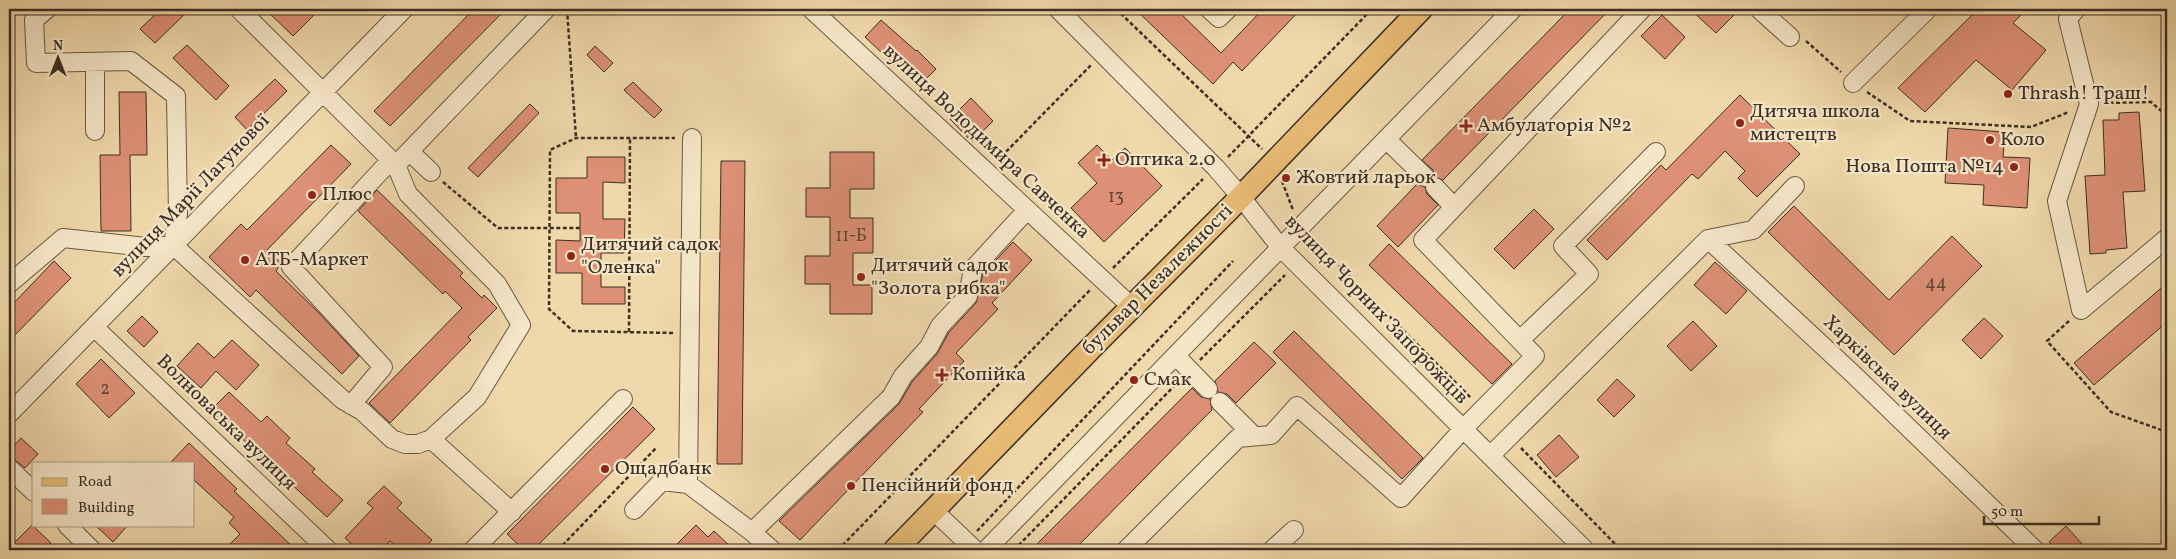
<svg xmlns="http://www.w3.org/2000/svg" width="2176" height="559" font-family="Vollkorn,serif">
  <rect width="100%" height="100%" fill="#efd8aa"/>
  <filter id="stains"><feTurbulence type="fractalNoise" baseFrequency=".004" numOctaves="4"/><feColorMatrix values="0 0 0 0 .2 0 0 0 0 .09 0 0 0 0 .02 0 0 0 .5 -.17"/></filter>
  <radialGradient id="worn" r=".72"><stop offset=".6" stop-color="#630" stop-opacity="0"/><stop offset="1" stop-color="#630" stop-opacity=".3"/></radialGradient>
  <path fill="#dd9075" stroke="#3c2f24" d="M161,9H190L155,43L140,29Z
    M265,9H320L293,36Z
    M474,9H506L390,126L374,111Z
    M1135,9H1176L1221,53L1263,9H1301L1242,71L1233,62L1213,84Z
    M1570,9H1610L1443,180L1435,177L1433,170L1422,160Z
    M1690,9H1740L1716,33Z
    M1978,9H2027L2013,23L2046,50L2012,90L1976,60L1925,112L1898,88Z
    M1662,15L1685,37L1665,59L1641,36Z
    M881,20L916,51L917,50L936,69L918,87L865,37Z
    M187,45L229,86L216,100L173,58Z
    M595,46L613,63L604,72L587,55Z
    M275,79L287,91L247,130L235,117Z
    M633,82L662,110L654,118L624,90Z
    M119,92H146L147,155H130L131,231H101L100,155H120Z
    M1740,95L1800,154L1757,197L1738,178L1745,171L1725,151L1698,179L1692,174L1607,260L1587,240L1661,165L1666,170Z
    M971,98L993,121L972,142L950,119Z
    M530,104L539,113L478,177L468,168Z
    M2139,112L2145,191L2123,192L2127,248L2106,250V253L2090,254L2085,176L2105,175L2103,120H2119V113Z
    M1948,128L2005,132L2003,157L2030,158L2027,208L1983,205L1984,185L1945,183Z
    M331,145L351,164L267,250L281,263L276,271L317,311L359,356L342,374L256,290L250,297L209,257L241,224L247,230Z
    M1097,145L1112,160L1125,148L1162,186L1104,242L1071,208L1097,183L1078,163Z
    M830,152H874V189H850V218H873V253H853V285H872V314H830V284H805V256H830V217H806V188H830Z
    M587,157H625V183L603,182V219H625L624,253H601V287H625V304H582V273H556V240L580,241V213H556V178H587Z
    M721,161H745L742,464H717Z
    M1417,184L1425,187L1427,194L1438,205L1398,247L1377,226Z
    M377,190L463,273L460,276L482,298L484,295L497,308L468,337L471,340L390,423L369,403L462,308L445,291L443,294L358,211Z
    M1794,206L1889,300L1952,236L1982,266L1894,355L1768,232Z
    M1534,209L1554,229L1514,269L1494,249Z
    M1013,242L1032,260L992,303L998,309L956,353L964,361L919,409L923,412L800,540L779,521L899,404L912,382L937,354L949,332L976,303L983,274Z
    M1389,244L1512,364L1492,384L1369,265Z
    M54,261L71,278L9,341V308Z
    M1715,262L1747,291L1726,314L1694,285Z
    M2167,283V322L2094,385L2074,363Z
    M142,316L158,332L144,347L127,331Z
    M1984,318L2003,336L1981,359L1962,340Z
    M1693,321L1717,346L1691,371L1667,346Z
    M1294,331L1423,458L1402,479L1273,352Z
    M232,340L259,365L236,390L216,371L201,388L177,366L198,343L214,358Z
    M1254,342L1276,363L1236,403L1227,394L1218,392L1215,381Z
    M101,359L135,393L109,418L76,384Z
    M1617,379L1635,396L1614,417L1597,400Z
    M1192,388L1201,397L1210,399L1212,410L1194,428L1074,550H1031Z
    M229,392L261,422L267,416L290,438L286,443L315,469L312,472L343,500L327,517L211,410Z
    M633,407L655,429L533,550H524L507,534Z
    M1559,435L1579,457L1556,477L1537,455Z
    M21,438L38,454L25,468L9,455V451Z
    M189,443L237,489L234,491L296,550H224L240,534L229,523L234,517L194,480V463H170Z
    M384,486L402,503L397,508L432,540L423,550H400L390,541L381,550H358L345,538L373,508L367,503Z
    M32,525L51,543L45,550H22L14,543Z
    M95,525H128L113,542Z
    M696,525L708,537L714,531L734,550H683L677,544Z
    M2066,526L2083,545L2077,550H2058L2049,542Z"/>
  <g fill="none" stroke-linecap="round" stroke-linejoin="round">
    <defs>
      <path id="minor" d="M47,9L34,20L36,63L131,61L176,96L178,214L173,245
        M811,9L1132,307
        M1058,9L1216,168L1241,197L1281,248L1585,550
        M1209,9L1219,18L1228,9
        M1759,9L1790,37
        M2076,9L2068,19L2089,104L2057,201L2081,310L2167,238
        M95,62V131
        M1853,83L1928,9
        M692,138L688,484L752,532
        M1386,139L1425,177
        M410,152L431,172
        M396,165L546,9
        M1435,187L1454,207
        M1708,239L1853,374L2035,550
        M9,284L63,238L146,247L173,245L343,400L362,411L392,439L405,444H418L431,439L477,397L521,325L497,284L408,194L396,165L239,9
        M94,327L328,550
        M1520,340L1589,274L1563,246L1656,152
        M1176,356L1208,389
        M1220,402L1254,436
        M351,405L383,367L291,267L391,160
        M9,414L404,9
        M431,439L512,512
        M1490,456L1708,239L1753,230L1795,186
        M9,468L34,492
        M634,510L662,481L688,484
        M933,510L975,550
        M67,525L92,550
        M473,550L623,399
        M772,550L752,532L891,397L903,376L929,347L940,326L968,296L973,269L1027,210
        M986,550L1513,9
        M1126,550L1238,438L1271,435L1297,406L1401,498L1463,429L1535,356L1423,240L1642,9
        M1272,550L1294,530"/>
      <path id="major" d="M895,550L1091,348L1241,197L1421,9"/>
    </defs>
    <use href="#minor" stroke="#695946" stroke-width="20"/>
    <use href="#major" stroke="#3c2f24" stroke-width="25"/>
    <path stroke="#3c2f24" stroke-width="2.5" stroke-dasharray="4 2.5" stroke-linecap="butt" d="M567,9L576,138
      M1116,9L1262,149
      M1806,41L1841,72
      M1867,92L1910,121L2031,127L2069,112
      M2103,103L2151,102L2167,116
      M1228,157L1372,9
      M997,161L1091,65
      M1282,181L1293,210
      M443,182L498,228H580
      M1311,238L1471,398
      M1113,268L1203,179
      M2069,321L2047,341L2111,412L2167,432
      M629,332L630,138
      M673,333L573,331L549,309L550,150L576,138H675
      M1200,360L1285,275
      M1521,448L1621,550
      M2167,483V486
      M977,531L1233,261
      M501,544L508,550
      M558,550L656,448
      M838,550L1091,289
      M1014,550L1179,381"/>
    <use href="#minor" stroke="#f5e6c8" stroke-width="18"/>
    <use href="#major" stroke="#e8bc75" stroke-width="22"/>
  </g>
  <g fill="#8f2418" stroke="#f5e6c8" stroke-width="2">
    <circle cx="2008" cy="94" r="5"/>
    <circle cx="1740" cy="123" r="5"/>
    <path d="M1463.5 118.5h5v5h5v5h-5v5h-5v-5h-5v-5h5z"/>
    <circle cx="1990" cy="140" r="5"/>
    <path d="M1101.5 152.5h5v5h5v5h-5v5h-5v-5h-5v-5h5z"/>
    <circle cx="2014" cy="167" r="5"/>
    <circle cx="1286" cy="178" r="5"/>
    <circle cx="312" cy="195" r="5"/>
    <circle cx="571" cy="256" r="5"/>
    <circle cx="245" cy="260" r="5"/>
    <circle cx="861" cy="277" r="5"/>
    <path d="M939.5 367.5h5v5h5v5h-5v5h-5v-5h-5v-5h5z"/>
    <circle cx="1134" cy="380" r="5"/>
    <circle cx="605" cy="469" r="5"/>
    <circle cx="851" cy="486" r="5"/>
  </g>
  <g text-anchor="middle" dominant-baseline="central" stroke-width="4.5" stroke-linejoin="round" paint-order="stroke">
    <g font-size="18" fill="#644738">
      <text x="1116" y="197">13</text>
      <text x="851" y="236">11-Б</text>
      <text x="1936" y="283">44</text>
      <text x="105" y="389">2</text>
    </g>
    <g font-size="20" fill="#3c2f24" stroke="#f5e6c8" text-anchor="start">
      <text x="2018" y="94">Thrash! Траш!</text>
      <text x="1750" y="112">Дитяча школа<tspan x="1750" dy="23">мистецтв</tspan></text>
      <text x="1477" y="126">Амбулаторія №2</text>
      <text x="2000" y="140">Коло</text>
      <text x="1115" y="160">Оптика 2.0</text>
      <text x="2004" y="167" text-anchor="end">Нова Пошта №14</text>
      <text x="1296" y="178">Жовтий ларьок</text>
      <text x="322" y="195">Плюс</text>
      <text x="581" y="245">Дитячий садок<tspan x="581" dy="23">"Оленка"</tspan></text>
      <text x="255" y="260">АТБ-Маркет</text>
      <text x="871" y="266">Дитячий садок<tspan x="871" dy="23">"Золота рибка"</tspan></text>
      <text x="952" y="375">Копійка</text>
      <text x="1144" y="380">Смак</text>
      <text x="615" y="469">Ощадбанк</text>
      <text x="861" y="486">Пенсійний фонд</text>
    </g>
    <g font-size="20" fill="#3c2f24" stroke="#f5e6c8">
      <text transform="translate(986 142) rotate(43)">вулиця Володимира Савченка</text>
      <text transform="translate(191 196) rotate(-46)">вулиця Марії Лагунової</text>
      <text transform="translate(1158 280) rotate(-45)">бульвар Незалежності</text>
      <text transform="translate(1376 310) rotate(46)">вулиця Чорних Запорожців</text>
      <text transform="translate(1887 378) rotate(44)">Харківська вулиця</text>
      <text transform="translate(226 423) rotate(44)">Волноваська вулиця</text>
    </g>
  </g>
  <rect width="2176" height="559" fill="none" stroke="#efd8aa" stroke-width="30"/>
  <rect x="10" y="10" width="2156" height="539" fill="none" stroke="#3c2f24" stroke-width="2.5"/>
  <rect x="15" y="15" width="2146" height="529" fill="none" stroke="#3c2f24"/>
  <rect x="32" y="462" width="162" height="65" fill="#f5e6c8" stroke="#ab9d86"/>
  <rect x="42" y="478" width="25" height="8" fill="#e8bc75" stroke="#ab9d86"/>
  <text x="78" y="486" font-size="15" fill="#3c2f24">Road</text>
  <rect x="42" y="499" width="25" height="15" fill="#dd9075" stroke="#ab9d86"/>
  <text x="78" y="512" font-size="15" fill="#3c2f24">Building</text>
  <g transform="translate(58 58)" stroke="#f5e6c8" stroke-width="4" paint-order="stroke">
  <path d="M0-4L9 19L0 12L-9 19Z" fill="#3c2f24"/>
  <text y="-8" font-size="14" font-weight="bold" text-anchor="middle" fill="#3c2f24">N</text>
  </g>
  <path d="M1984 516v8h115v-8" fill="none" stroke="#3c2f24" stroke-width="2.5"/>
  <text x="1991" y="516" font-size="15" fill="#3c2f24" stroke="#f5e6c8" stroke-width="4" paint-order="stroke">50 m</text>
  <rect width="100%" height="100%" filter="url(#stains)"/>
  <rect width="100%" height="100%" fill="url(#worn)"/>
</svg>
